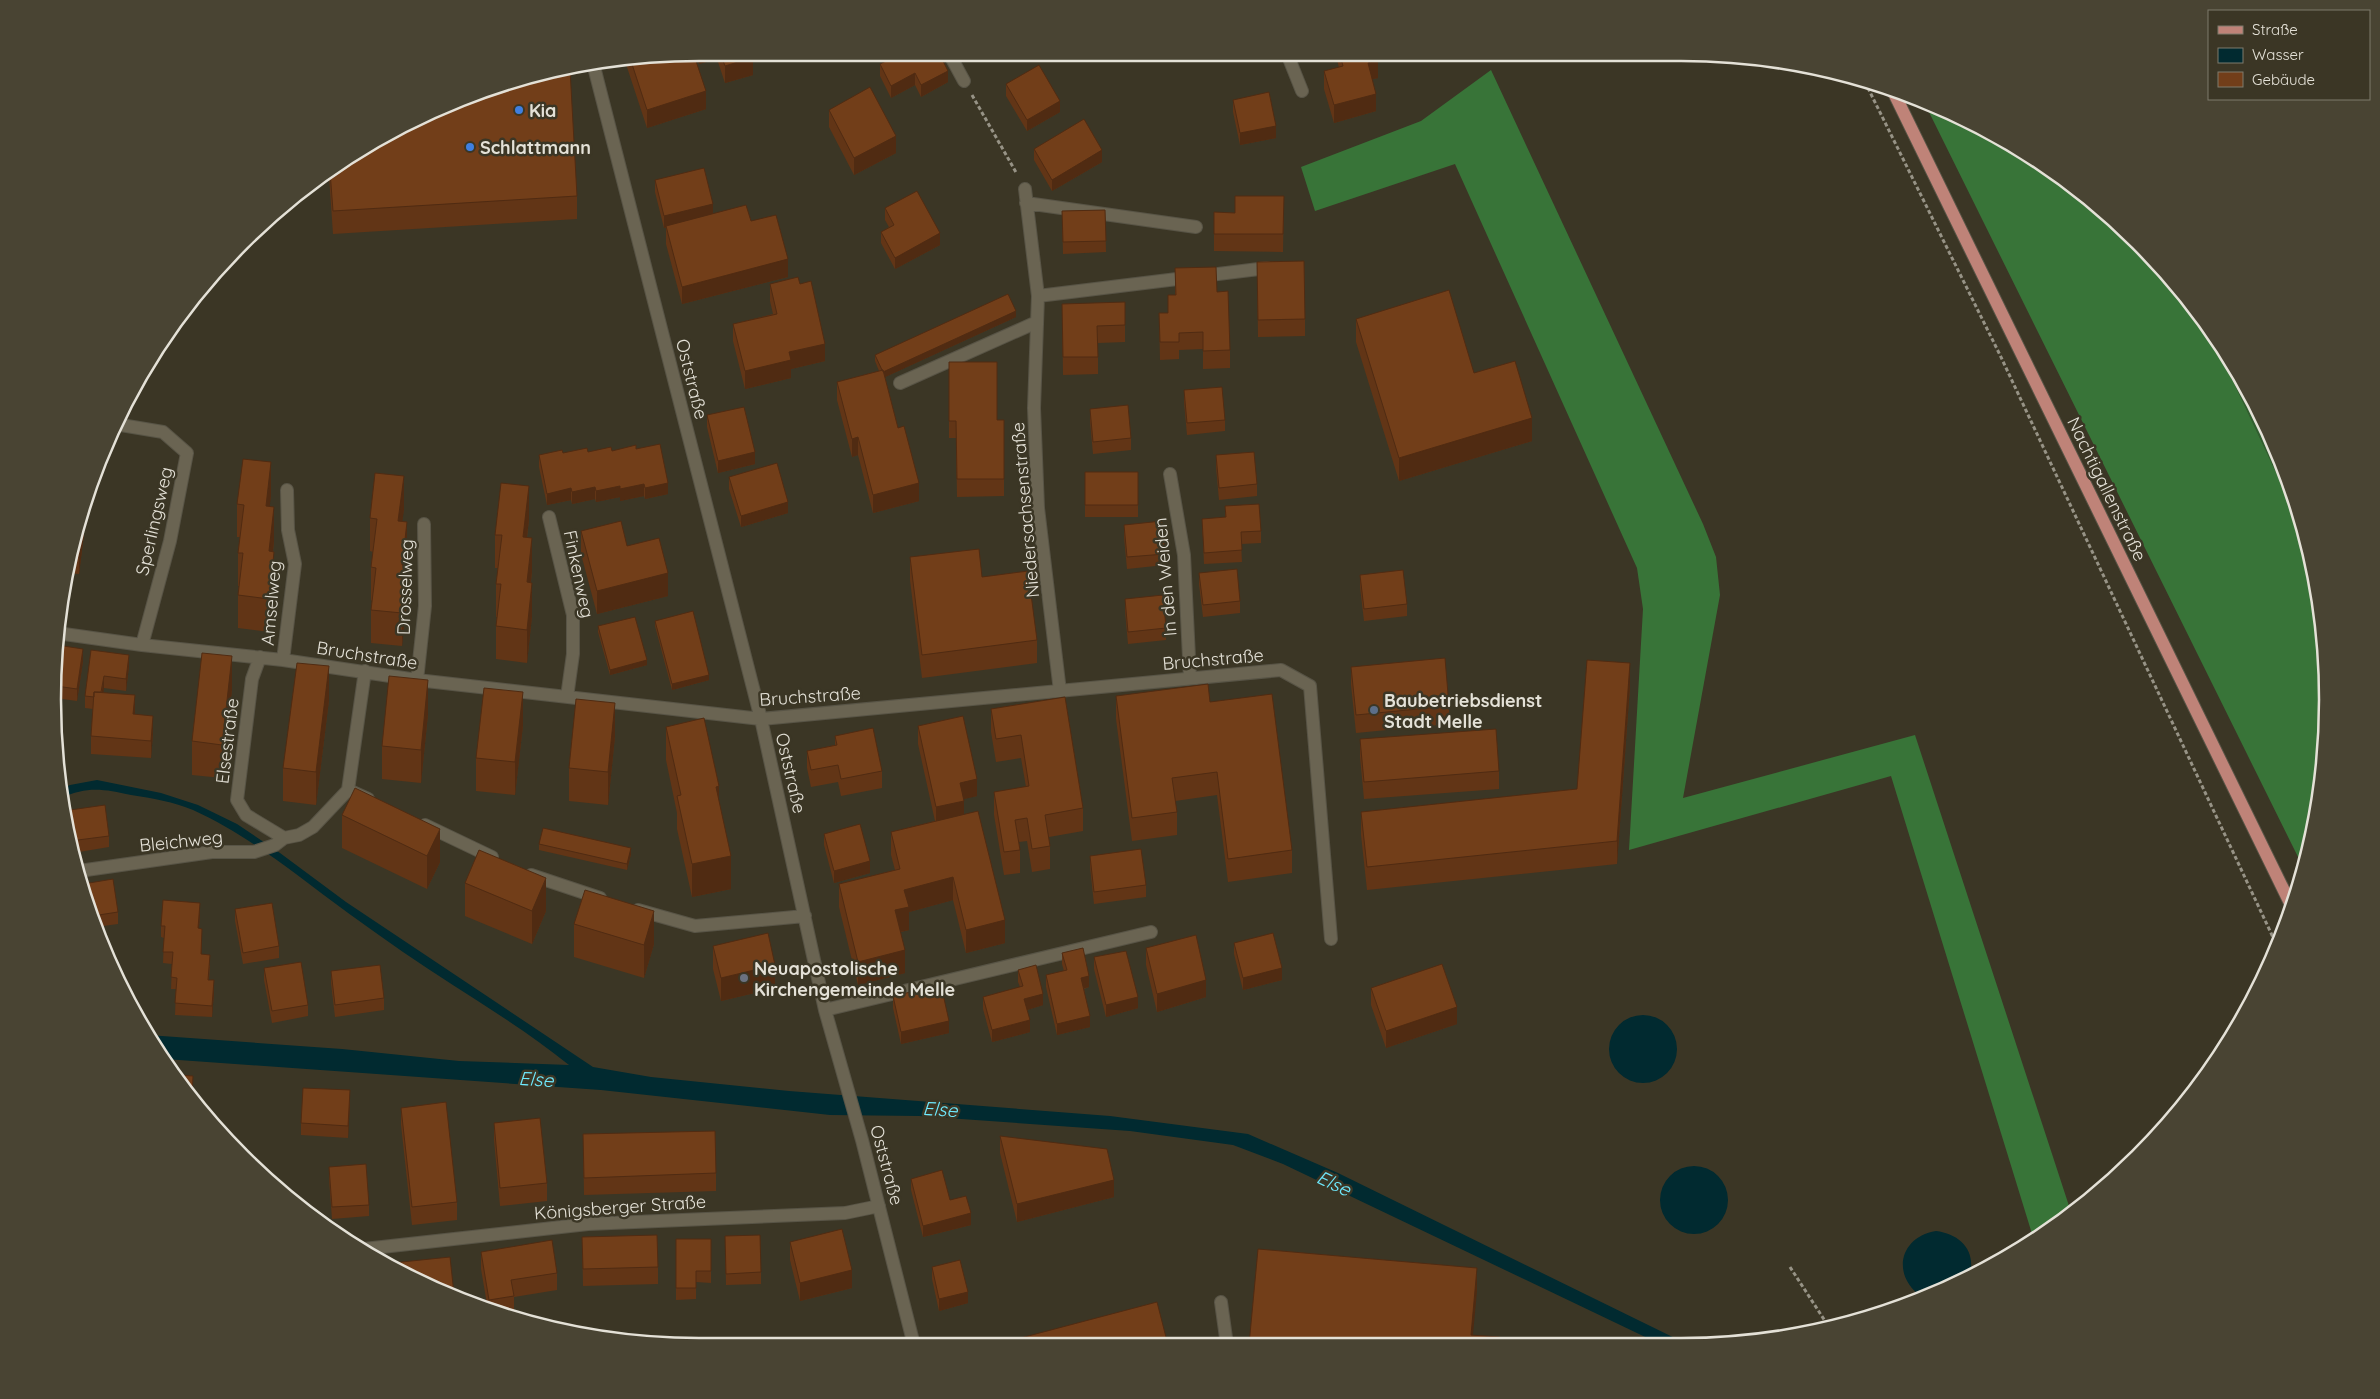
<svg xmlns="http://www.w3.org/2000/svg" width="2380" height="1399" font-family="Quicksand,sans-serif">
  <rect width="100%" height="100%" fill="#3b3625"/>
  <path fill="#305f30" d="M2207,326L2218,340L2278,452L2294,503L2291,504Z"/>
  <path fill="#387438" d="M1491,70L1703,524L1716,557L1720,595L1683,798L1915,735L2070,1209L2033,1237L1891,776L1629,850L1643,609L1637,568L1455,164L1315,211L1301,167L1421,121Z
    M1926,106L2040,161L2138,242L2207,326L2291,504L2294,503L2315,573L2327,699L2315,825L2303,867Z"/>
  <path fill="#012a30" d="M97,780L161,793L198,805L237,824L280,853L346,902L593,1067L651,1077L789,1091L1110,1116L1248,1134L1338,1173L1689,1345H1662L1283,1164L1233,1145L1130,1131L919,1116L830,1115L601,1090L165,1059L148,1035L342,1049L459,1061L569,1065C517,1023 458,990 403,952C367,927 331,901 296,874C263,850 231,827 193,810C174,802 152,798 131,795C104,789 87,786 61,798L60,790L70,785Z
    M1609 1049a34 34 0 1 1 68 0a34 34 0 1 1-68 0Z
    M1660 1200a34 34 0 1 1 68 0a34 34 0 1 1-68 0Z
    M1936,1231C1960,1234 1976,1250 1970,1275L1922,1297C1891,1276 1899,1237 1936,1231Z"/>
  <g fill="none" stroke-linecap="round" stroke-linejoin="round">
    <defs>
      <path id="minor" d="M1288,56L1302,91
        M951,57L964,81
        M593,63L761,719L825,1010L862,1140L914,1345
        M1025,189L1038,296L1034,408L1038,508L1060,691
        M1026,203L1196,227
        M1038,296L1267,268
        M900,383L1037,322
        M115,424L163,432L187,453L170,541L142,645
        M1170,474L1184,555L1190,678
        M549,517L573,615V654L567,697
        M57,633L142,645L283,660L417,680L761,719L1281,670L1310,686L1331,939
        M260,657L252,679L237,800L246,815L284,838
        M283,660L295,564L288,530L287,490
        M365,671L348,790L368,799
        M417,680L425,606L424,524
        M425,825L492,857
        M79,871L212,852H254L275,845L284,838L299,835L313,827L348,790
        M531,875L600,898
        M638,910L695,926L805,916
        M825,1010L1151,932
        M364,1249L588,1224L845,1213L879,1206
        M1221,1302L1227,1345"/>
      <path id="major" d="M1892,89L2291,905"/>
    </defs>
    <use href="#minor" stroke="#585446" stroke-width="14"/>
    <use href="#major" stroke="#585446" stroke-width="14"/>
    <path stroke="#979386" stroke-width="3" stroke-dasharray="4 2.5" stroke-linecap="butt" d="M1865,82L2000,355L2278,948
      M972,95L1017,174
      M1790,1267L1827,1324"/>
    <use href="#minor" stroke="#6a6452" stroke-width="12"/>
    <use href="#major" stroke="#bf8378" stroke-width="12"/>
  </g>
  <path fill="#623516" d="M1336,55H1377L1378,78L1372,79L1376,111L1334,123L1324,89V71L1339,68Z
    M624,58H695L706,109L647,128Z
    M697,58H753V75L725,83L717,59L699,64Z
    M880,64L948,82L921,97L915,85L891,98L880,76Z
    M1006,84L1060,112L1027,131L1006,96Z
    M1233,100L1276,138L1240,145L1233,112Z
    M829,110L896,153L854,175L829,127Z
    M413,119L577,196V219L333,234L329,175L322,176Z
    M1034,149L1102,162L1052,191L1034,160Z
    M655,180L713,214L751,221L788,277L682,304L666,244V228H664L655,192Z
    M1284,196L1283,252L1214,251V212L1235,213Z
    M885,208L940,245L895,269L881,243V232L889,227L885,220Z
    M1105,210L1106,252L1063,254L1062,211Z
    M1257,262L1305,319V336L1258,337Z
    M1175,268L1217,292L1230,350V368L1203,369V349L1179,350V359L1160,360L1159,313H1168V295H1175Z
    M770,284H800L825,361L791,369V378L745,389L733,341V324L773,314L770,301Z
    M1062,304L1125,325V342L1098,343V374L1063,375Z
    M1016,317L885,377L898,428L919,501L873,513L858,455L852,457L837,400V382L879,371L875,361V355Z
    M1356,319L1532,441L1399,481L1356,342Z
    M949,362L997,420H1004V496L957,497L956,438H949Z
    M1184,390L1225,420V431L1187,435L1184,402Z
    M1090,409L1131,438V450L1093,454L1090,421Z
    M707,415L755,464L718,473L707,427Z
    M636,449L668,494L645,499L644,496L620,501V497L596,502L595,499L572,504L571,500L547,505L539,467V455Z
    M1216,455L1257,484V496L1219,500L1216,467Z
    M1085,472H1138V517H1085Z
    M729,477L788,513L741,527L729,489Z
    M271,495L269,507L274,541L273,552L274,585L269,632L238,628V595L239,586H238V553L240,537H237V504Z
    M1225,506L1261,531V543L1241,544L1242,562L1204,564L1202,519L1225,517Z
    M404,509L402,521L407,555L406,566L407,599L402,646L371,643V610L372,601L371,600V567L373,552L370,551V518Z
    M529,519L527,538L532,571L531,582L532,616L527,663L496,659V626L497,617H496V584L498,568H495V535Z
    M1124,525L1165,554V565L1127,569L1124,537Z
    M581,531L627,546L668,596L597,614L581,554Z
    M75,532L84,534L79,574L66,573Z
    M910,557L982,577L1037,640V663L922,678L910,580Z
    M1199,573L1240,601V613L1203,617L1199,584Z
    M1360,575L1407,604V616L1364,621L1360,587Z
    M1125,599L1166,628V640L1128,644L1125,611Z
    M655,621L709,680L672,690L655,626Z
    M598,626L647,665L610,675L598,632Z
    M57,645L83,661L77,701L55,698Z
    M91,650L129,666L126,691L104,688L103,692L134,714L153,733L151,758L91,754V736L93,709L85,708V696Z
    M1351,667L1449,706V724L1356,733L1351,685Z
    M1630,686L1617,864L1367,890L1361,835V812L1577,789Z
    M232,689L222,778L192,775V741Z
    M1116,696L1210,702L1292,850V873L1228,882L1217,795L1175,801L1177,812V835L1132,841L1116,719Z
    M1065,697L1083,808V831L1049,837L1050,846V869L1032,872L1027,841L1019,842L1020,850V873L1004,875L994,815V792L1026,787L1021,758L996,762L991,732V709Z
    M329,700L316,805L283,801V768Z
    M428,714L421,783L382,779V746Z
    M523,725L515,795L476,791V758Z
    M918,726L977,796L963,799L964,814L1005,943L966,953L953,900L909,912V930L901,932L905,973L858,985L839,907V884L895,870L891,855V832L935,821L918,744Z
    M666,727L719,802L731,889L692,897L677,829V813L666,760Z
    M615,736L608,805L569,801V768Z
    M835,736L882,771V788L841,796L838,782L811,787L807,768V751L835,745Z
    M1360,739L1499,771V789L1364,799L1360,757Z
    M342,815L440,862L427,889L342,848Z
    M65,826L109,836V847L73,853Z
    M824,834L870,873L834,883L824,845Z
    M539,844L631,854L627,870L539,850Z
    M1090,856L1146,885V897L1094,904L1090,867Z
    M465,883L546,911L532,944L465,916Z
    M83,884L118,912V924L96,927Z
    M235,909L279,946V958L243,964L235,921Z
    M200,914L199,928L202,941L201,954L210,966L209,980L214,992L212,1017L175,1015L176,989H171L172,964L163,963L164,938L161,937V926Z
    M574,924L654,944L644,978L574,957Z
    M1234,943L1282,980L1243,990L1234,954Z
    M713,946L775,988L721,1001L713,969Z
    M1146,948L1206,997L1157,1012L1146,965Z
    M1062,953L1089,987L1084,989L1090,1027L1057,1035L1046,987V975L1064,971L1062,964Z
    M1094,957L1138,1008L1106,1017L1094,969Z
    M264,968L308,1005V1016L272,1023L264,980Z
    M1018,970L1043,1005L1027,1010L1030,1032L992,1042L983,1009V997L1020,987L1018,982Z
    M331,971L384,998V1010L335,1017L331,983Z
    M1371,988L1457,1024L1386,1048L1371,1005Z
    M893,996L949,1033L901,1044L893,1008Z
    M350,1102L348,1138L301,1135V1123Z
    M401,1108L457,1202V1220L412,1225L401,1125Z
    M494,1123L547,1183V1201L500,1206L494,1140Z
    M583,1134L716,1173V1191L584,1195Z
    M1000,1136L1114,1197L1017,1222L1000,1153Z
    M329,1167L369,1205V1216L332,1219L329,1179Z
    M911,1179L950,1200L971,1225L923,1237L911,1190Z
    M725,1236L761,1272V1284L726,1285Z
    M582,1237L658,1267V1284L583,1286Z
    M676,1239H711V1283L696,1282V1299L676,1300Z
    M790,1242L852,1288L800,1301L790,1260Z
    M481,1252L557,1273V1290L514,1297V1314L506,1315L492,1312L488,1310L481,1269Z
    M932,1267L968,1303L939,1311L932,1279Z"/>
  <path fill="#502b12" d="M699,58H717V59L699,64Z
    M751,58H753V75L725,83V66Z
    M1378,60V78L1368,80V63Z
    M948,71V82L921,97V85Z
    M915,73V85L891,98V86Z
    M706,91V109L647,128V110Z
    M1376,94V111L1334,123V105Z
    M1060,101V112L1027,131V120Z
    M1276,126V138L1240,145V133Z
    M896,136V153L854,175V158Z
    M1102,150V162L1052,191V180Z
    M713,204V215L664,228V216Z
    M940,233V245L895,269V258Z
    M788,259V277L682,304V287Z
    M1016,311V317L883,378V372Z
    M825,344V361L791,369V378L745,389V371L789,352Z
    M1532,418V441L1399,481V458Z
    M858,437V455L852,457V439Z
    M755,452V464L718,473V461Z
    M271,462V495L266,540V506Z
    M404,476V509L398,554V521Z
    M668,483V494L645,499V488Z
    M919,483V501L873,513V495Z
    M644,484V496L620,501V489Z
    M529,486V519L523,570V537Z
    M620,486V497L596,502V491Z
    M595,487V499L572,504V492Z
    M571,488V500L547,505V494Z
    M788,502V513L741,527V516Z
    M274,507V541L269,584V551Z
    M84,516V534L79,574V557Z
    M407,522V555L402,599V565Z
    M532,538V571L527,615V582Z
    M274,552V585L269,632V599Z
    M407,566V599L402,646V613Z
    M668,573V596L597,614V591Z
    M532,583V616L527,663V630Z
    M83,649V661L77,701V689Z
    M129,655V666L126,691V679Z
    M232,656V689L222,778V745Z
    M647,660V665L610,675V670Z
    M1630,663V686L1617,864V841Z
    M329,666V700L316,805V772Z
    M709,675V680L672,690V684Z
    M104,676V688L101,710V698Z
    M428,680V714L421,783V750Z
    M523,692V725L515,795V762Z
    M135,695V712L133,732V714Z
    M615,703V736L608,805V772Z
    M153,716V733L151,758V741Z
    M977,779V796L960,800V783Z
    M719,786V820L716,787Z
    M964,801V818L936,824V807Z
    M440,829V862L427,889V856Z
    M631,848V854L627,870V864Z
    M731,856V889L692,897V864Z
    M870,861V873L834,883V871Z
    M953,877V900L909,912V930L895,933V910L904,890Z
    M546,878V911L532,944V911Z
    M200,903V914L198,940V928Z
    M654,911V944L644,978V945Z
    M1005,920V943L966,953V930Z
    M202,929V941L201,966V954Z
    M905,950V973L858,985V962Z
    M775,965V988L721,1001V978Z
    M1282,968V980L1243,990V978Z
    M1089,976V987L1081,989V978Z
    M214,980V992L212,1017V1006Z
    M1206,980V997L1157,1012V994Z
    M1043,994V1005L1024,1011V999Z
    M1138,997V1008L1106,1017V1005Z
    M1457,1007V1024L1386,1048V1031Z
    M1090,1016V1027L1057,1035V1024Z
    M1030,1020V1032L992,1042V1030Z
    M949,1021V1033L901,1044V1032Z
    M350,1090V1102L348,1138V1126Z
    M1114,1180V1197L1017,1222V1204Z
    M971,1213V1225L923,1237V1226Z
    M1477,1268V1291L1472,1345L1471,1335Z
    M852,1270V1288L800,1301V1283Z
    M968,1292V1303L939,1311V1299Z"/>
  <path fill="#723e19" stroke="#502b12" d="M1340,55H1377L1378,60L1368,63L1376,94L1334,105L1324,71L1343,66Z
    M894,57H941L948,71L921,85L915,73L891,86L880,64Z
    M630,58H695L706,91L647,110Z
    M722,58H751L725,66Z
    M1039,65L1060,101L1027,120L1006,84Z
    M570,69L577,196L333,211L330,171L413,119L492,87Z
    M870,87L896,136L854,158L829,110Z
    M1269,92L1276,126L1240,133L1233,100Z
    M1084,119L1102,150L1052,180L1034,149Z
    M704,168L713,204L664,216L655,180Z
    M917,191L940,233L895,258L881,232L894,225L885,208Z
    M1235,196H1284L1283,234H1214V212L1235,213Z
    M746,205L751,221L776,215L788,259L682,287L666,226Z
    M1105,210L1106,241L1063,242L1062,211Z
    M1304,261L1305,319L1258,320L1257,262Z
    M1216,267L1217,292L1228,291L1230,350L1203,351V332L1179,333V342H1160L1159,313H1168V295H1176L1175,268Z
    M798,277L800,284L811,281L825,344L789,352L791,360L745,371L733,324L777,314L770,284Z
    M1449,290L1474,373L1515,361L1532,418L1399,458L1356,319Z
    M1008,294L1016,311L883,372V370H882L875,355Z
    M1125,302V325L1097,326L1098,357H1063L1062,304Z
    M949,362H997V420H1004V479H957L956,421H949Z
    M883,370L898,428L904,426L919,483L873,495L858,437L852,439L837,382Z
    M1222,387L1225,420L1187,423L1184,390Z
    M1128,405L1131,438L1093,442L1090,409Z
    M744,407L755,452L718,461L707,415Z
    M660,444L668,483L645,488L644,484L620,489V486L596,491L595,487L572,492L571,488L547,494L539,455L562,450L563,453L587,448L588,452L611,447L612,451L636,445V449Z
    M1254,452L1257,484L1219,488L1216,455Z
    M243,459L271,462L266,506L274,507L269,551L274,552L269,599L238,595L243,553H238L244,505L237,504Z
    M777,463L788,502L741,516L729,477Z
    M1085,472H1138V505H1085Z
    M375,473L404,476L398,521L407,522L402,565L407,566L402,613L371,610L376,568L371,567L377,519L370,518Z
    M501,483L529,486L523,537L532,538L527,582L532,583L527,630L496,626L501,584H496L502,535H495Z
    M1259,504L1261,531L1241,532L1242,550L1204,553L1202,519L1226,517L1225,506Z
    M81,516H84L79,557L70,556L75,532Z
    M621,521L627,546L659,538L668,573L597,591L581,531Z
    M1162,521L1165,554L1127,557L1124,525Z
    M979,549L982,577L1028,571L1037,640L922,655L910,557Z
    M1237,569L1240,601L1203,605L1199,573Z
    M1403,570L1407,604L1364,609L1360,575Z
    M1163,595L1166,628L1128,632L1125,599Z
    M693,611L709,675L672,684L655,621Z
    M635,617L647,660L610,670L598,626Z
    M57,645L83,649L77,689L56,686Z
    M91,650L129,655L126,679L104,676L101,692H94V697L85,696Z
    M202,653L232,656L222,745L192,741Z
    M1445,658L1449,706L1356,715L1351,667Z
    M1587,660L1630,663L1617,841L1367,867L1361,812L1577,789Z
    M297,663L329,666L316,772L283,768Z
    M389,676L428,680L421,750L382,746Z
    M1208,684L1210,702L1272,694L1292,850L1228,859L1217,772L1172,778L1177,812L1132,818L1116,696Z
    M484,688L523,692L515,762L476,758Z
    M94,692L135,695L133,714L153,716L151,741L91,736Z
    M1065,697L1083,808L1045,815L1050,846L1032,849L1027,818L1015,820L1020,850L1004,852L994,792L1029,786L1021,735L996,739L991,709Z
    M576,699L615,703L608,772L569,768Z
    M963,716L977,779L960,783L964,801L936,807L918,726Z
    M704,718L719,786L716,787L731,856L692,864L677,796L681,795L666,727Z
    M873,728L882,771L841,779L838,765L811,770L807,751L837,745L835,736Z
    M1496,729L1499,771L1364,782L1360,739Z
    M355,788L440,829L427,856L342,815Z
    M105,805L109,836L70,841L65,826L63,811Z
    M978,811L1005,920L966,930L953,877L904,890L909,907L895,910L905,950L858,962L839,884L900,869L891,832Z
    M860,824L870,861L834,871L824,834Z
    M543,828L631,848L627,864L539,844Z
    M1141,849L1146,885L1094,892L1090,856Z
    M479,850L546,878L532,911L465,883Z
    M113,879L118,912L92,916L83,884Z
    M585,890L654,911L644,945L574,924Z
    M163,900L200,903L198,928L202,929L201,954L210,955L208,980H214L212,1006L175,1003L177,978L171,977L173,952H163L165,926H161Z
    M272,903L279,946L243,953L235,909Z
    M768,933L775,965L721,978L713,946Z
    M1273,933L1282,968L1243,978L1234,943Z
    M1196,935L1206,980L1157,994L1146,948Z
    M1083,948L1089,976L1081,978L1090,1016L1057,1024L1046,975L1067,970L1062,953Z
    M1126,951L1138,997L1106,1005L1094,957Z
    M301,962L308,1005L272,1011L264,968Z
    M1442,964L1457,1007L1386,1031L1371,988Z
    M380,965L384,998L335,1005L331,971Z
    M1036,965L1043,994L1024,999L1030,1020L992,1030L983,997L1023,986L1018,970Z
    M941,985L949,1021L901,1032L893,996Z
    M176,1075L193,1076L192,1097Z
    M303,1088L350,1090L348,1126L301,1123Z
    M446,1102L457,1202L412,1207L401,1108Z
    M540,1118L547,1183L500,1188L494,1123Z
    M715,1131L716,1173L584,1178L583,1134Z
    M1000,1136L1107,1149L1114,1180L1017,1204Z
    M366,1164L369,1205L332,1207L329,1167Z
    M942,1170L950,1200L966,1196L971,1213L923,1226L911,1179Z
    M842,1229L852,1270L800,1283L790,1242Z
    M657,1235L658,1267L583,1269L582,1237Z
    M760,1235L761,1272L726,1274L725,1236Z
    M676,1239H711V1271H696V1288H676Z
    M552,1240L557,1273L511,1280L514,1296L489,1300L481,1252Z
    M1258,1249L1477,1268L1471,1335L1499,1337V1345H1249Z
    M450,1257L454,1294L392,1263Z
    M960,1260L968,1292L939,1299L932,1267Z
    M1157,1302L1168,1345H994Z
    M795,1340L797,1345H773Z"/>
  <g fill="#3f7fe0" stroke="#3b3625" stroke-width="2">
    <circle cx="519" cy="110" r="5"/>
    <circle cx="470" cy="147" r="5"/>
  </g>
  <circle fill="#5c6f8a" stroke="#3b3625" stroke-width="2" cx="1374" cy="710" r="5"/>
  <circle fill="#6b7280" stroke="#3b3625" stroke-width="2" cx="744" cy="978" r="5"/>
  <g text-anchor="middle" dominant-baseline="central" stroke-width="5" stroke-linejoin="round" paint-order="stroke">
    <g font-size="18" font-weight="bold" fill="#e4e1d7" stroke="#3b3625" text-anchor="start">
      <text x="529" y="110">Kia</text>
      <text x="480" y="147">Schlattmann</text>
      <text x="1384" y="700">Baubetriebsdienst<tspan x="1384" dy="21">Stadt Melle</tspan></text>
      <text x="754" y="968">Neuapostolische<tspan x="754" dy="21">Kirchengemeinde Melle</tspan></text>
    </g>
    <g font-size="18" fill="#e4e1d7" stroke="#3b3625">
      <text transform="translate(692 379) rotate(76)">Oststraße</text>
      <text transform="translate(2107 489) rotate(64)">Nachtigallenstraße</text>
      <text transform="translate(1025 510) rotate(-95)">Niedersachsenstraße</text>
      <text transform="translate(154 521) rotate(-77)">Sperlingsweg</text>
      <text transform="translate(579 574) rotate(78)">Finkenweg</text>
      <text transform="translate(1165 577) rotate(-95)">In den Weiden</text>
      <text transform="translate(405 587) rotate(-88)">Drosselweg</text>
      <text transform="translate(271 603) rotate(-85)">Amselweg</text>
      <text transform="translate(367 655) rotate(9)">Bruchstraße</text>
      <text transform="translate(1213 659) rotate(-5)">Bruchstraße</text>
      <text transform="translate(810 696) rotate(-4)">Bruchstraße</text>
      <text transform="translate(227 741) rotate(-83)">Elsestraße</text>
      <text transform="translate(791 773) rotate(77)">Oststraße</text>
      <text transform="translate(181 841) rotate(-6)">Bleichweg</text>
      <text transform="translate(887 1165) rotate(75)">Oststraße</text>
      <text transform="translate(620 1207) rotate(-4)">Königsberger Straße</text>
    </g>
    <g font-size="19" font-style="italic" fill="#6feafe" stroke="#3b3625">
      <text transform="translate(536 1079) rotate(4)">Else</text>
      <text transform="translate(940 1109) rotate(4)">Else</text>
      <text transform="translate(1334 1183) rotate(25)">Else</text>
    </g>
  </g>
  <path d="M0 0H2380V1399H0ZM699 61H1681A638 638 0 0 1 2319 699V700A638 638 0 0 1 1681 1338H699A638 638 0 0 1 61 700V699A638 638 0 0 1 699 61Z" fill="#494433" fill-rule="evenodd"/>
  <path fill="none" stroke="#e4e1d7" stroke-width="2.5" d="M699 61H1681A638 638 0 0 1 2319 699V700A638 638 0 0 1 1681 1338H699A638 638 0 0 1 61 700V699A638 638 0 0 1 699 61Z"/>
  <rect x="2208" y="10" width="162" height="90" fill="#3b3625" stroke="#7f7a6c"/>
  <rect x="2218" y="26" width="25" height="8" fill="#bf8378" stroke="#7f7a6c"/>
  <text x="2252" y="35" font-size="15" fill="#e4e1d7">Straße</text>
  <rect x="2218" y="48" width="25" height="15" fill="#012a30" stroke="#7f7a6c"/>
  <text x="2252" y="60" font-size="15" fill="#e4e1d7">Wasser</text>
  <rect x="2218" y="72" width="25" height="15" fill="#723e19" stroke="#7f7a6c"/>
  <text x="2252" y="85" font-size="15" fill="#e4e1d7">Gebäude</text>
</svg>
